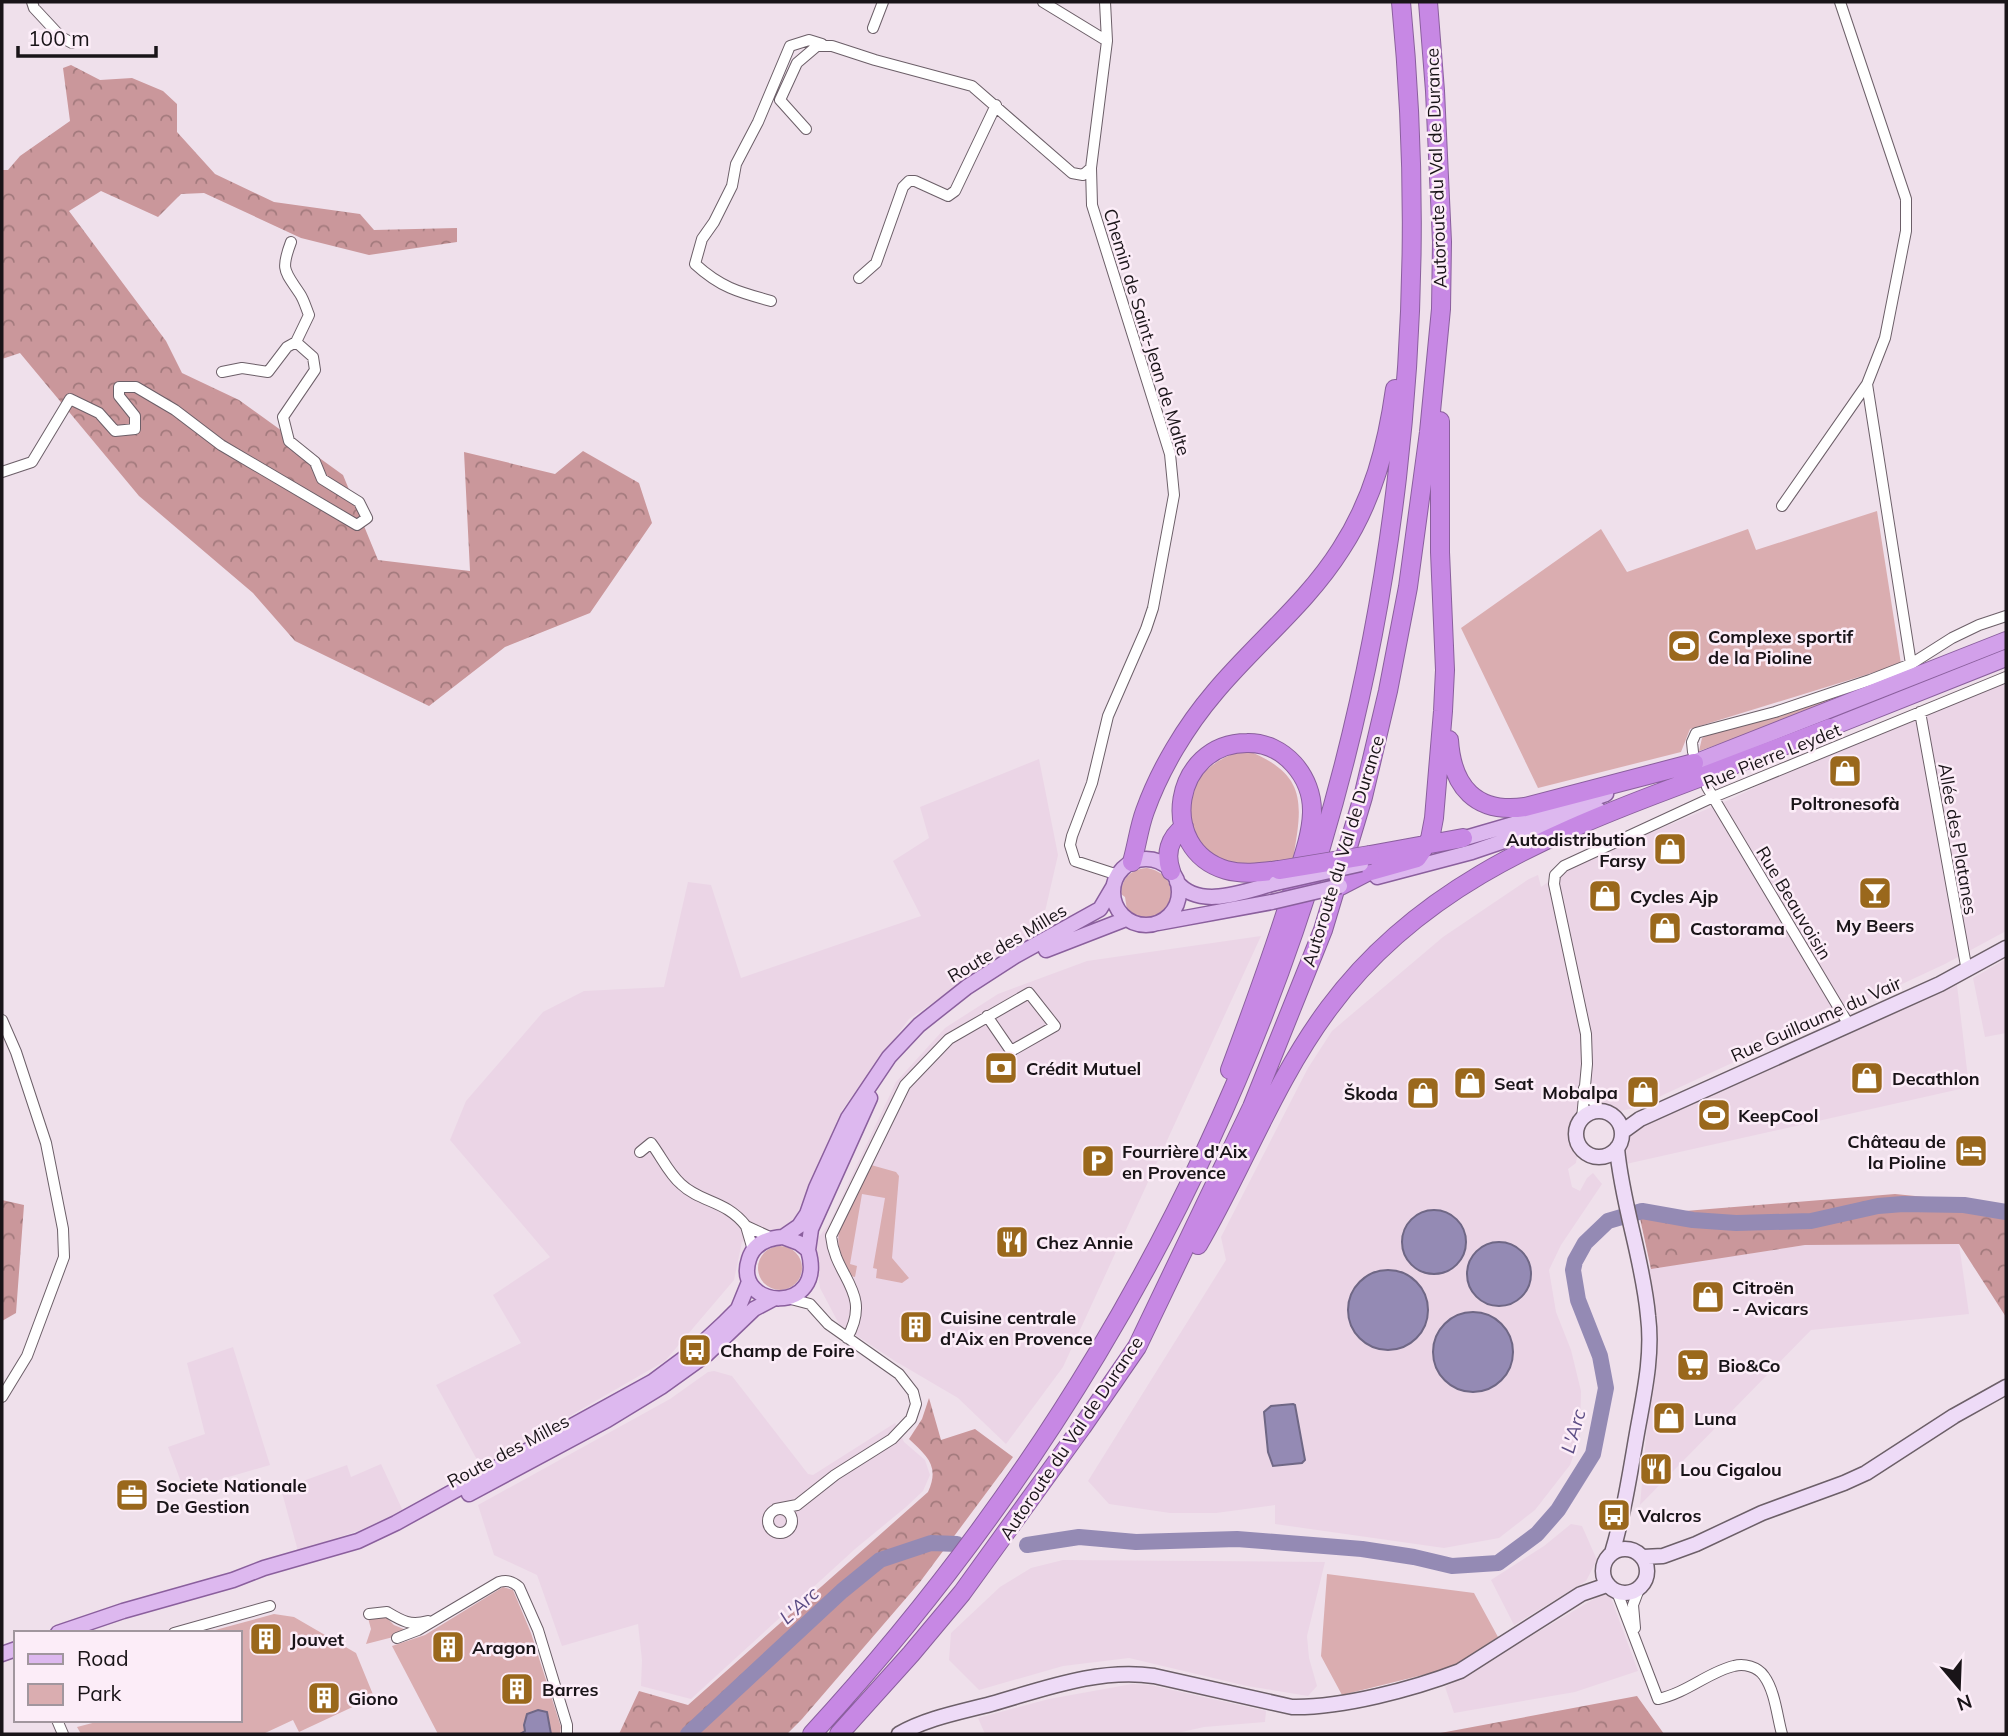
<svg xmlns="http://www.w3.org/2000/svg" width="2008" height="1736" font-family="Mulish,sans-serif">
  <defs>
    <pattern id="forest-crowns" width="20" height="18" patternUnits="userSpaceOnUse" patternTransform="scale(1.75)"><rect width="20" height="18" fill="#ca979b"/><path d="M2 6a3 3 0 1 1 6 0M12 15a3 3 0 1 1 6 0" fill="none" stroke="#a37a7d"/></pattern>
  </defs>
  <rect width="100%" height="100%" fill="#efe0eb"/>
  <path fill="#ebd5e6" d="M2006,680V931L1945,964L1635,1108L1615,1112L1600,1105L1576,1115L1571,1128L1577,1157L1576,1163L1568,1169L1572,1187L1580,1191L1587,1178L1593,1173L1602,1184L1561,1245L1549,1270L1556,1312L1571,1350L1581,1391L1580,1438L1570,1465L1535,1510L1499,1538L1444,1548L1275,1524V1505L1216,1513H1170L1109,1504L1088,1481L1226,1260L1221,1237L1308,1068L1332,1031L1443,937L1529,879L1538,875L1541,887L1564,871L1633,840L1729,800L1791,770Z
    M1039,759L1058,855L1041,929L909,1019L842,1110L793,1223L781,1231L768,1232L742,1242L734,1280L665,1361L481,1467L436,1385L521,1343L493,1295L550,1257L450,1140L466,1101L543,1012L584,991L664,987L688,882L711,885L741,978L921,916L893,861L929,838L920,807Z
    M1261,936L1063,1367L1006,1444L958,1398L895,1361L839,1324L820,1288L814,1243L829,1224L896,1082L945,1028L998,994L1087,961Z
    M2006,959V1033L1985,1037L1973,978Z
    M1957,985L1969,1087L1626,1164L1623,1146L1632,1133L1647,1121Z
    M1959,1244L1969,1314L1811,1330L1640,1505L1655,1337L1648,1269L1805,1245Z
    M233,1347L270,1465L184,1490L168,1447L205,1434L187,1363Z
    M714,1371L732,1376L808,1474L813,1475L895,1423L904,1442L925,1460L930,1475L923,1491L906,1507L855,1549L691,1699L641,1686L642,1660L638,1624L562,1646L537,1575L494,1555L478,1505L670,1399L708,1372Z
    M381,1464L403,1511L360,1530L298,1551L281,1489L347,1465L351,1477Z
    M1571,1524L1582,1526L1597,1560L1586,1581L1514,1625L1491,1580L1544,1546Z
    M1063,1560L1325,1562L1307,1636L1309,1658L1317,1686L1308,1696L1247,1686L1129,1658L1063,1666L979,1690L949,1660L951,1633L1000,1587L1031,1568Z
    M1604,1593L1611,1598L1638,1671L1575,1692L1454,1713L1445,1687Z
    M1132,1684L1150,1685L1266,1711L1265,1722L1204,1727L1173,1734H985L978,1718L1049,1699Z"/>
  <path fill="#daadb0" d="M1877,511L1901,664L1690,729L1681,752L1538,788L1461,628L1601,529L1627,572L1748,529L1756,550Z
    M1870,685L1871,687L1781,723L1699,751L1702,738L1708,735L1780,715Z
    M1246,750C1307,774 1303,802 1293,859C1276,861 1257,867 1240,866C1233,866 1226,861 1220,858C1210,854 1203,846 1197,836C1172,795 1206,759 1246,750Z
    M1147,868C1194,877 1163,941 1127,910L1125,897L1121,894C1122,878 1131,869 1147,868Z
    M871,1165L896,1172L899,1176L892,1258L909,1278L902,1283L876,1278L877,1269L873,1268L885,1198L862,1194L850,1264L857,1266L855,1277L851,1276C822,1232 849,1205 871,1165Z
    M758 1268a22 22 0 1 1 44 0a22 22 0 1 1-44 0Z
    M1327,1574L1474,1593L1498,1637L1451,1668L1342,1695L1321,1656Z
    M503,1587L513,1590L531,1633L561,1727L560,1734H438L392,1646L425,1635Z
    M274,1614L294,1617L356,1653L374,1697L299,1732L293,1720L263,1734H81L77,1727L104,1720H240V1633H204Z
    M384,1615L394,1625L406,1630L405,1634L366,1644L371,1629L368,1618Z"/>
  <path fill="url(#forest-crowns)" d="M71,65L100,80L132,78L163,91L177,104V132L215,174L274,202L360,214L374,230L457,228V242L369,255L301,238L204,193L181,194L158,217L101,191L69,211L166,341L182,373L239,400L343,475L378,560L470,571L464,452L555,474L583,451L639,483L652,523L590,613L505,647L429,706L295,641L253,593L139,496L20,353L2,359V170H8L20,156L70,121L63,68Z
    M1895,1194L2006,1205V1317L1959,1244L1805,1245L1651,1269L1638,1209L1685,1211Z
    M2,1200L24,1205L16,1313L2,1321Z
    M929,1398L941,1440L975,1429L1013,1457L920,1582L802,1719L787,1734H619L639,1691L688,1705L928,1492C940,1466 927,1456 909,1439L922,1419Z
    M1637,1696L1664,1734H1435Z"/>
  <path fill="#948ab4" stroke="#6f6785" stroke-width="2" d="M1402 1242a32 32 0 1 1 64 0a32 32 0 1 1-64 0Z
    M1467 1274a32 32 0 1 1 64 0a32 32 0 1 1-64 0Z
    M1348 1310a40 40 0 1 1 80 0a40 40 0 1 1-80 0Z
    M1433 1352a40 40 0 1 1 80 0a40 40 0 1 1-80 0Z
    M1293,1404L1295,1405L1305,1460L1302,1463L1273,1466L1268,1452L1264,1412L1271,1406Z
    M538,1710L547,1712L551,1734H520L525,1731L524,1725L527,1714Z"/>
  <g fill="none" stroke-linecap="round" stroke-linejoin="round">
    <path stroke="#948ab4" stroke-width="16" d="M1027,1545L1079,1537L1136,1542L1237,1539L1362,1549L1414,1557L1452,1566L1498,1563L1537,1534L1558,1510L1593,1454L1606,1388L1600,1356L1578,1300L1573,1270L1575,1261L1585,1243L1608,1221L1642,1211L1693,1220L1736,1223L1811,1221L1878,1206L1903,1204L1964,1205L2006,1212
      M688,1734L842,1591L880,1560L931,1543L957,1544"/>
    <defs>
      <path id="minor" d="M32,2L34,8L61,37L72,43
        M1043,2L1107,41
        M1105,2L1107,41L1091,168L1092,205L1170,454L1174,495L1153,608L1146,629L1108,716L1092,783L1072,836L1070,845L1075,861L1118,875
        M1840,2L1906,199V231L1885,338L1867,384L1911,664
        M873,28L883,2
        M806,129L780,100L797,63L817,46H832L875,60L972,86L1072,173L1083,175L1091,168
        M291,242C280,271 285,271 300,294C304,300 306,308 309,315L296,342
        M859,278L876,263L903,187L909,181H915L948,196L955,191L996,105
        M771,301C738,292 720,287 695,264L702,239L714,222L732,186L736,164L758,122L790,46L809,40L822,44
        M2,472L32,462L70,399L99,413L115,431L135,429V416L119,396V387H136L175,410L221,445L357,525L367,518L359,502L322,479L315,462L289,441L283,417L315,370L313,357L296,342L287,347L268,372L242,368L222,372
        M1782,506L1867,384
        M1920,712L1967,971
        M1693,752L1692,742L1696,733L1775,712L1870,680L1911,664L1952,638L1979,625L2006,616
        M1707,787L1849,1025
        M2,1020L16,1052L46,1143L63,1229L64,1257L27,1356L2,1397
        M1584,1088L1600,1111
        M1582,1119L1587,1064L1586,1034L1554,884L1555,875L1564,866L1711,798L2006,677
        M640,1152L651,1143C661,1156 669,1174 681,1184C701,1203 726,1200 746,1226
        M753,1250L746,1226L772,1238
        M847,1338C873,1292 835,1278 831,1236L905,1085L949,1039L1029,993L1055,1026L1011,1051L987,1016
        M776,1509L797,1505L835,1475L892,1439L911,1419L916,1404L913,1392L899,1374L828,1324L810,1304L787,1298
        M768 1521a12 12 0 1 1 24 0a12 12 0 1 1-24 0Z
        M1617,1592L1658,1699C1687,1693 1710,1671 1734,1666C1744,1663 1758,1667 1764,1676C1775,1691 1777,1716 1782,1734
        M369,1614L387,1612C402,1621 410,1626 428,1621
        M1635,1628L1633,1605L1639,1589
        M174,1633L270,1606
        M397,1638L418,1630L499,1582C507,1580 512,1581 519,1587L538,1630L567,1725V1734
        M57,1720L63,1734"/>
      <path id="secondary" d="M1576 1134a23 23 0 1 1 46 0a23 23 0 1 1-46 0Z
        M1622,1132L1640,1119L1940,984L2006,948
        M1603 1571a22 22 0 1 1 44 0a22 22 0 1 1-44 0Z
        M1612,1553C1624,1513 1630,1473 1637,1433C1644,1394 1653,1355 1648,1316C1643,1259 1622,1205 1617,1148
        M1643,1557L1663,1556L1696,1544L1762,1513L1844,1483L1866,1473L1954,1416L2006,1387
        M899,1734C927,1718 961,1712 991,1704C1044,1689 1098,1668 1154,1676L1292,1707C1342,1708 1413,1689 1460,1671L1581,1594L1607,1585"/>
      <path id="primary" d="M1455,841L1541,816L1606,794
        M1113 892a33 33 0 1 1 66 0a33 33 0 1 1-66 0Z
        M1377,877L1472,852L1598,809
        M1177,882C1200,911 1247,890 1276,883
        M1158,923L1272,902
        M1046,950L1126,919
        M783,1237L799,1226L807,1214L816,1188L848,1118L889,1057L919,1025L967,987L1015,956L1100,909L1113,887
        M783,1237L799,1243L808,1250C828,1316 732,1310 749,1259C754,1243 769,1238 783,1237Z
        M808,1250L811,1229L870,1098
        M469,1494L607,1420L661,1387L707,1354L754,1309L773,1299
        M58,1633L123,1611L233,1580L264,1568L358,1541L396,1523L652,1382L695,1350L723,1324L738,1309L749,1282
        M2,1654L16,1649"/>
      <path id="trunk" d="M1830,728L2006,658
        M1694,763L2006,640"/>
      <path id="motorway" d="M1449,740C1452,787 1476,814 1525,807L1694,763
        M1370,855L1463,838
        M1132,862C1137,845 1139,827 1145,811C1160,769 1186,726 1215,692C1256,643 1307,603 1341,549C1373,500 1387,446 1395,389
        M1171,871C1165,854 1169,838 1184,827
        M1340,886L1367,872L1417,858L1430,839L1434,818L1443,711L1445,670L1440,552V421
        M1230,1070C1252,1011 1274,951 1293,890C1300,865 1311,839 1312,813C1313,777 1284,742 1247,743C1173,743 1156,849 1226,870C1244,875 1262,872 1279,870
        M1198,1245C1243,1168 1275,1080 1329,1008C1414,893 1537,839 1667,790C1721,769 1776,749 1830,728
        M812,1734C1249,1259 1464,646 1401,2
        M839,1734L911,1654L962,1593L1082,1427L1137,1347L1252,1107L1323,930L1363,797L1388,691L1408,587L1429,432L1441,309L1442,242L1435,91L1428,2"/>
    </defs>
    <use href="#minor" stroke="#6c5f68" stroke-width="12"/>
    <use href="#secondary" stroke="#6c5f68" stroke-width="17"/>
    <use href="#primary" stroke="#8a5f9d" stroke-width="17"/>
    <use href="#trunk" stroke="#8a5f9d" stroke-width="18"/>
    <use href="#motorway" stroke="#8a5f9d" stroke-width="20"/>
    <use href="#minor" stroke="#fff" stroke-width="10"/>
    <use href="#secondary" stroke="#eedbf7" stroke-width="14"/>
    <use href="#primary" stroke="#ddb8ef" stroke-width="14"/>
    <use href="#trunk" stroke="#d2a0ea" stroke-width="16"/>
    <use href="#motorway" stroke="#c788e4" stroke-width="18"/>
    <defs>
      <path id="primary-bridge" d="M1276,883L1361,864
        M1272,902L1340,886"/>
      <path id="motorway-bridge" d="M1279,870L1370,855"/>
    </defs>
    <use href="#primary-bridge" stroke="#8a5f9d" stroke-width="17" stroke-linecap="butt"/>
    <use href="#motorway-bridge" stroke="#8a5f9d" stroke-width="20" stroke-linecap="butt"/>
    <use href="#primary-bridge" stroke="#ddb8ef" stroke-width="14"/>
    <use href="#motorway-bridge" stroke="#c788e4" stroke-width="18"/>
  </g>
  <defs>
    <symbol id="stadium-square" viewBox="-11 -11 22 22"><rect x="-9" y="-9" width="18" height="18" rx="4" fill="#9a681c" stroke="#fcedf8"/><path d="M0-5a6.5 5 0 1 0 0 10a6.5 5 0 1 0 0-10ZM-3.5-1.8h7v3.6h-7Z" fill="#fff"/></symbol>
    <symbol id="shop-square" viewBox="-11 -11 22 22"><rect x="-9" y="-9" width="18" height="18" rx="4" fill="#9a681c" stroke="#fcedf8"/><path d="M-5-2.5h2.3a2.7 3.5 0 0 1 5.4 0H5L5.5 6h-11ZM-1.5-2.5h3a1.5 2.3 0 0 0-3 0Z" fill="#fff"/></symbol>
    <symbol id="bar-square" viewBox="-11 -11 22 22"><rect x="-9" y="-9" width="18" height="18" rx="4" fill="#9a681c" stroke="#fcedf8"/><path d="M-6-5H6L.8 .8V4.5H3.5V6h-7V4.5H-.8V.8Z" fill="#fff"/></symbol>
    <symbol id="bank-square" viewBox="-11 -11 22 22"><rect x="-9" y="-9" width="18" height="18" rx="4" fill="#9a681c" stroke="#fcedf8"/><path d="M-6-4H6V4H-6ZM0-2.3a2.3 2.3 0 1 0 0 4.6a2.3 2.3 0 1 0 0-4.6Z" fill="#fff"/></symbol>
    <symbol id="hotel-square" viewBox="-11 -11 22 22"><rect x="-9" y="-9" width="18" height="18" rx="4" fill="#9a681c" stroke="#fcedf8"/><path d="M-6-4.5h1.5V1H6V5H4.5V3h-9V5H-6ZM-4 0a1.8 1.8 0 1 1 3.6 0ZM.5 0V-2.5h3Q6-2.5 6 0Z" fill="#fff"/></symbol>
    <symbol id="parking-square" viewBox="-11 -11 22 22"><rect x="-9" y="-9" width="18" height="18" rx="4" fill="#9a681c" stroke="#fcedf8"/><path d="M-3.5-5.5H1a3.5 3.5 0 0 1 0 7H-1V5.5H-3.5ZM-1-3.4V-.6H.8a1.4 1.4 0 0 0 0-2.8Z" fill="#fff"/></symbol>
    <symbol id="restaurant-square" viewBox="-11 -11 22 22"><rect x="-9" y="-9" width="18" height="18" rx="4" fill="#9a681c" stroke="#fcedf8"/><path d="M-5-6h1v4h1v-4h1v4h1v-4h1v5L-1.5 .5V6h-2V.5L-5-1ZM5-6V6H3V1.5H1.5Q1.5-4 5-6Z" fill="#fff"/></symbol>
    <symbol id="building-square" viewBox="-11 -11 22 22"><rect x="-9" y="-9" width="18" height="18" rx="4" fill="#9a681c" stroke="#fcedf8"/><path d="M-4-6H4V6H1V3H-1V6H-4ZM-2.5-4.3h1.7v1.8h-1.7ZM.8-4.3h1.7v1.8H.8ZM-2.5-1h1.7V.8h-1.7ZM.8-1h1.7V.8H.8Z" fill="#fff"/></symbol>
    <symbol id="bus-square" viewBox="-11 -11 22 22"><rect x="-9" y="-9" width="18" height="18" rx="4" fill="#9a681c" stroke="#fcedf8"/><path d="M-5-6H5V4H4V6H2V4H-2V6H-4V4H-5ZM-3.5-4V0h7V-4ZM-3.5 1.2v1.5H-2V1.2ZM2 1.2v1.5H3.5V1.2Z" fill="#fff"/></symbol>
    <symbol id="supermarket-square" viewBox="-11 -11 22 22"><rect x="-9" y="-9" width="18" height="18" rx="4" fill="#9a681c" stroke="#fcedf8"/><path d="M-6-5.5h2.5l.6 2H6L4.5 2H-2.5L-4.4-4H-6ZM-1.5 3.2a1.3 1.3 0 1 0 .1 0ZM3 3.2a1.3 1.3 0 1 0 .1 0Z" fill="#fff"/></symbol>
    <symbol id="office-square" viewBox="-11 -11 22 22"><rect x="-9" y="-9" width="18" height="18" rx="4" fill="#9a681c" stroke="#fcedf8"/><path d="M-6-3h4V-5.5h4V-3h4V5H-6ZM-1-4.5V-3h2v-1.5ZM-6 0V1H6V0Z" fill="#fff"/></symbol>
  </defs>
  <g fill-rule="evenodd">
    <use href="#stadium-square" x="1665" y="627" width="38" height="38"/>
    <use href="#shop-square" x="1826" y="752" width="38" height="38"/>
    <use href="#shop-square" x="1651" y="830" width="38" height="38"/>
    <use href="#bar-square" x="1856" y="874" width="38" height="38"/>
    <use href="#shop-square" x="1586" y="877" width="38" height="38"/>
    <use href="#shop-square" x="1646" y="909" width="38" height="38"/>
    <use href="#bank-square" x="982" y="1049" width="38" height="38"/>
    <use href="#shop-square" x="1848" y="1059" width="38" height="38"/>
    <use href="#shop-square" x="1451" y="1064" width="38" height="38"/>
    <use href="#shop-square" x="1624" y="1073" width="38" height="38"/>
    <use href="#shop-square" x="1404" y="1074" width="38" height="38"/>
    <use href="#stadium-square" x="1695" y="1096" width="38" height="38"/>
    <use href="#hotel-square" x="1952" y="1132" width="38" height="38"/>
    <use href="#parking-square" x="1079" y="1142" width="38" height="38"/>
    <use href="#restaurant-square" x="993" y="1223" width="38" height="38"/>
    <use href="#shop-square" x="1689" y="1278" width="38" height="38"/>
    <use href="#building-square" x="897" y="1308" width="38" height="38"/>
    <use href="#bus-square" x="676" y="1331" width="38" height="38"/>
    <use href="#supermarket-square" x="1674" y="1346" width="38" height="38"/>
    <use href="#shop-square" x="1650" y="1399" width="38" height="38"/>
    <use href="#restaurant-square" x="1637" y="1450" width="38" height="38"/>
    <use href="#office-square" x="113" y="1476" width="38" height="38"/>
    <use href="#bus-square" x="1595" y="1496" width="38" height="38"/>
    <use href="#building-square" x="247" y="1620" width="38" height="38"/>
    <use href="#building-square" x="429" y="1628" width="38" height="38"/>
    <use href="#building-square" x="498" y="1670" width="38" height="38"/>
    <use href="#building-square" x="305" y="1679" width="38" height="38"/>
  </g>
  <g text-anchor="middle" dominant-baseline="central" stroke-width="5" stroke-linejoin="round" paint-order="stroke">
    <g font-size="18" fill="#191418" stroke="#fcedf8">
      <text transform="translate(1436 168) rotate(-92)">Autoroute du Val de Durance</text>
      <text transform="translate(1147 332) rotate(73)">Chemin de Saint-Jean de Malte</text>
      <text transform="translate(1772 756) rotate(-22)">Rue Pierre Leydet</text>
      <text transform="translate(1958 839) rotate(80)">Allée des Platanes</text>
      <text transform="translate(1343 851) rotate(-73)">Autoroute du Val de Durance</text>
      <text transform="translate(1794 903) rotate(59)">Rue Beauvoisin</text>
      <text transform="translate(1007 943) rotate(-31)">Route des Milles</text>
      <text transform="translate(1816 1019) rotate(-24)">Rue Guillaume du Vair</text>
      <text transform="translate(1071 1438) rotate(-56)">Autoroute du Val de Durance</text>
      <text transform="translate(508 1451) rotate(-28)">Route des Milles</text>
    </g>
    <g font-size="18" font-weight="bold" fill="#191418" stroke="#fcedf8" text-anchor="start">
      <text x="1708" y="636">Complexe sportif<tspan x="1708" dy="21">de la Pioline</tspan></text>
      <text x="1845" y="803" text-anchor="middle">Poltronesofà</text>
      <text x="1646" y="839" text-anchor="end">Autodistribution<tspan x="1646" dy="21">Farsy</tspan></text>
      <text x="1630" y="896">Cycles Ajp</text>
      <text x="1875" y="925" text-anchor="middle">My Beers</text>
      <text x="1690" y="928">Castorama</text>
      <text x="1026" y="1068">Crédit Mutuel</text>
      <text x="1892" y="1078">Decathlon</text>
      <text x="1494" y="1083">Seat</text>
      <text x="1618" y="1092" text-anchor="end">Mobalpa</text>
      <text x="1398" y="1093" text-anchor="end">Škoda</text>
      <text x="1738" y="1115">KeepCool</text>
      <text x="1946" y="1141" text-anchor="end">Château de<tspan x="1946" dy="21">la Pioline</tspan></text>
      <text x="1122" y="1151">Fourrière d'Aix<tspan x="1122" dy="21">en Provence</tspan></text>
      <text x="1036" y="1242">Chez Annie</text>
      <text x="1732" y="1287">Citroën<tspan x="1732" dy="21">- Avicars</tspan></text>
      <text x="940" y="1317">Cuisine centrale<tspan x="940" dy="21">d'Aix en Provence</tspan></text>
      <text x="720" y="1350">Champ de Foire</text>
      <text x="1718" y="1365">Bio&amp;Co</text>
      <text x="1694" y="1418">Luna</text>
      <text x="1680" y="1469">Lou Cigalou</text>
      <text x="156" y="1485">Societe Nationale<tspan x="156" dy="21">De Gestion</tspan></text>
      <text x="1638" y="1515">Valcros</text>
      <text x="290" y="1639">Jouvet</text>
      <text x="472" y="1647">Aragon</text>
      <text x="542" y="1689">Barres</text>
      <text x="348" y="1698">Giono</text>
    </g>
    <g font-size="19" font-style="italic" fill="#5b4c84" stroke="#fcedf8">
      <text transform="translate(1573 1431) rotate(-74)">L'Arc</text>
      <text transform="translate(799 1605) rotate(-42)">L'Arc</text>
    </g>
  </g>
  <rect width="2008" height="1736" fill="none" stroke="#191418" stroke-width="7"/>
  <rect x="14" y="1631" width="228" height="91" fill="#fcedf8" stroke="#a1969e" stroke-width="2"/>
  <rect x="28" y="1654" width="35" height="10" fill="#ddb8ef" stroke="#a1969e" stroke-width="2"/>
  <text x="77" y="1666" font-size="21" fill="#191418">Road</text>
  <rect x="28" y="1684" width="35" height="21" fill="#daadb0" stroke="#a1969e" stroke-width="2"/>
  <text x="77" y="1701" font-size="21" fill="#191418">Park</text>
  <g transform="translate(1959 1687) rotate(161)" stroke="#fcedf8" stroke-width="5" paint-order="stroke">
  <path d="M0-5L12 26L0 18L-12 26Z" fill="#191418"/>
  <text y="-10" font-size="19" font-weight="bold" text-anchor="middle" fill="#191418">N</text>
  </g>
  <path d="M18 46v10h138v-10" fill="none" stroke="#191418" stroke-width="3.5"/>
  <text x="28" y="46" font-size="21" fill="#191418" stroke="#fcedf8" stroke-width="5" paint-order="stroke">100 m</text>
</svg>
